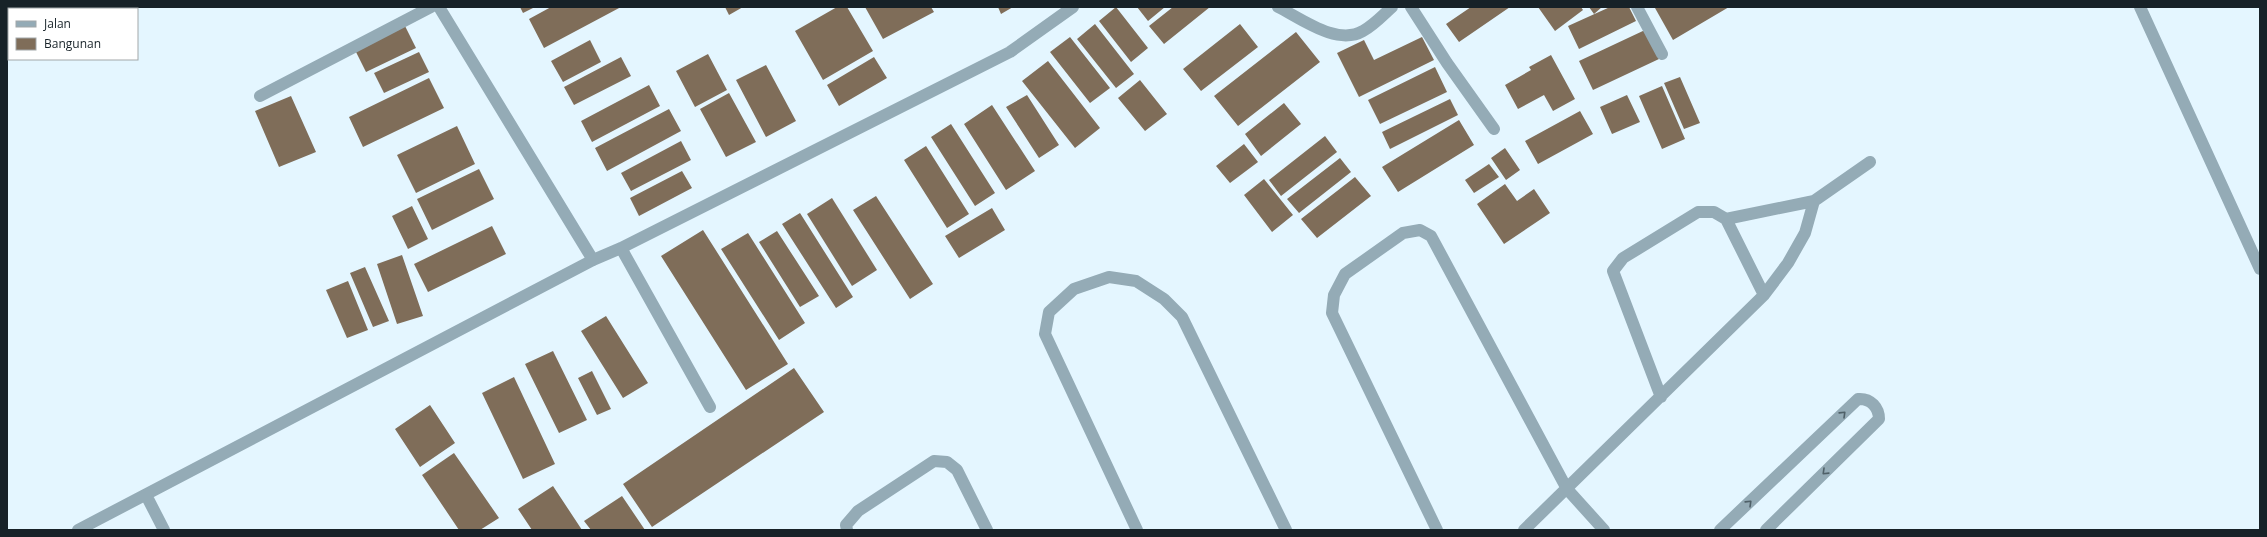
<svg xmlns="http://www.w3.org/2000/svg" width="2267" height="537" font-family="'Open Sans',sans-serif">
  <rect width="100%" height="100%" fill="#e4f6ff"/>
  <path fill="#7f6d59" d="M520,7H535L523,13Z
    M551,7H621L544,48L529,19Z
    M725,7H743L729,15Z
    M837,7H847L873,51L823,80L795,31Z
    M865,7H931L934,12L883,39Z
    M998,7H1013L1001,14Z
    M1116,7L1148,48L1131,62L1099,21Z
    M1137,7H1165L1148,21Z
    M1173,7H1210L1164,44L1149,26Z
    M1471,7H1510L1459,42L1446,24Z
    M1538,7H1581L1583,10L1555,31Z
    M1589,7H1602L1594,14Z
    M1610,7H1629L1636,21L1579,49L1568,26Z
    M1657,7H1729L1673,40L1655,8Z
    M1095,24L1134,74L1116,88L1077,39Z
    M1240,24L1258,47L1201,91L1183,69Z
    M405,26L416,48L366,72L355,50Z
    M1645,30L1659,59L1593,90L1579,61Z
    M1296,32L1320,62L1238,126L1214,96Z
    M1070,37L1110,88L1090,103L1050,52Z
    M1422,37L1434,60L1359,97L1337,53L1364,40L1374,60Z
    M590,40L601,62L563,82L551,61Z
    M419,52L429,72L384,93L374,73Z
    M708,54L727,90L695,107L676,71Z
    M1551,55L1575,99L1553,111L1544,95L1518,109L1505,85L1531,70L1529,67Z
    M621,57L631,76L574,105L564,87Z
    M874,57L887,78L839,106L827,85Z
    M1048,61L1100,128L1075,148L1022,81Z
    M766,65L796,121L766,137L736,80Z
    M1435,67L1447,92L1380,124L1368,100Z
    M1680,77L1700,123L1684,129L1664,83Z
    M429,78L444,108L363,147L349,117Z
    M1140,80L1167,114L1145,131L1118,98Z
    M649,85L660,106L592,142L581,121Z
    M1662,86L1685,139L1662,149L1639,96Z
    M729,93L756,142L726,157L700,109Z
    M1027,95L1059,145L1039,158L1006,107Z
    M1627,95L1640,122L1612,134L1600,107Z
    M291,96L316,152L279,167L255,111Z
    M1450,99L1458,115L1390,149L1382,132Z
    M1284,103L1301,124L1261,156L1245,134Z
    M992,105L1035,171L1006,190L964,124Z
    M669,109L681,131L607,171L595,148Z
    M1580,111L1593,134L1538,164L1525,141Z
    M1459,120L1474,145L1398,192L1382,167Z
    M951,124L995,193L975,206L931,137Z
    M457,126L475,164L416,193L397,155Z
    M1325,136L1337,152L1281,196L1269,180Z
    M681,141L691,160L631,191L621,173Z
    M1244,144L1258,162L1230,183L1216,166Z
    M926,146L969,214L947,228L904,160Z
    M1505,148L1520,170L1506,180L1491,158Z
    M1340,158L1351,172L1299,213L1287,199Z
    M1489,164L1499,177L1474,193L1465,180Z
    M479,169L494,199L432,230L417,199Z
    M682,171L692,188L639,216L630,198Z
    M1355,177L1371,196L1317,238L1301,219Z
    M1264,179L1293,215L1272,232L1244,195Z
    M1505,184L1517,201L1534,189L1550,213L1504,244L1477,204Z
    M876,196L933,284L910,299L853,210Z
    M832,198L877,270L852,286L807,214Z
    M412,206L428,239L408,249L392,216Z
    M992,208L1005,230L959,258L945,236Z
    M800,213L853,297L836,308L782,224Z
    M492,226L506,254L428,292L414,264Z
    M703,230L788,364L746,390L661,256Z
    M777,231L819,296L800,307L759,242Z
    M748,233L805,323L779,340L721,249Z
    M402,255L423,316L397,324L377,264Z
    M365,267L389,321L373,327L350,273Z
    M348,281L368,330L347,338L326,290Z
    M606,316L648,383L623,398L581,331Z
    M553,351L587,420L559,433L525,364Z
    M794,368L824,412L652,527L623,484Z
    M592,371L611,409L597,415L578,378Z
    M514,377L555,464L523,479L482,393Z
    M430,405L455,443L420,467L395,429Z
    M454,453L499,518L480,530H459L422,475Z
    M553,486L582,530H532L518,509Z
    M622,496L645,530H591L584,521Z"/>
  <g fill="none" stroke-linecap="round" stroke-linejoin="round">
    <path stroke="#94abb6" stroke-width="12" d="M439,7L593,260
      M1278,7C1302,19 1337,46 1363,31C1374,25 1383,15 1392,7
      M1411,7L1447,63L1494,129
      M1637,7L1662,54
      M2140,7L2260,269
      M260,96L431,7
      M1726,219L1814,201L1870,162
      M621,248L710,407
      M1661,397L1613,271L1623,258L1698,212H1714L1726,219L1764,295
      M146,495L164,530
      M78,530L593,260L621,248L1010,52L1073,7
      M847,530L846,525L858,511L934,461L947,462L957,470L987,530
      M1137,530L1045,334L1049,312L1074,289L1109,277L1136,281L1164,299L1182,317L1286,530
      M1437,530L1332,313L1334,295L1345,274L1403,233L1420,230L1431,236L1567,489L1604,530
      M1524,530L1764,295L1788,263L1805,233L1814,201
      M1720,530L1858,399C1871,398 1879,408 1879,419L1766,530"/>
  </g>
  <defs><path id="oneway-chevron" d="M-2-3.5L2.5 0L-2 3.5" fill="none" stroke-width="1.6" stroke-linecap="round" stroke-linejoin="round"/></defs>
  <g stroke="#4f6068">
    <use href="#oneway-chevron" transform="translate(1843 414) rotate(-44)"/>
    <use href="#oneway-chevron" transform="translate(1825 472) rotate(136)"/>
    <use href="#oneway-chevron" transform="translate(1749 503) rotate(-44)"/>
  </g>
  <rect width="2267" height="537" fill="none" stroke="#172228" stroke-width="16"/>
  <rect x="8" y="8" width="130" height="52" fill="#ffffff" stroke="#a2a7a9"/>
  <rect x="16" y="21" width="20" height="6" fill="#94abb6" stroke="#a2a7a9"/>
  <text x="44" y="28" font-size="12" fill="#172228">Jalan</text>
  <rect x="16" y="38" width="20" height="12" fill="#7f6d59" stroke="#a2a7a9"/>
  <text x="44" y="48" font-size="12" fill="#172228">Bangunan</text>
</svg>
